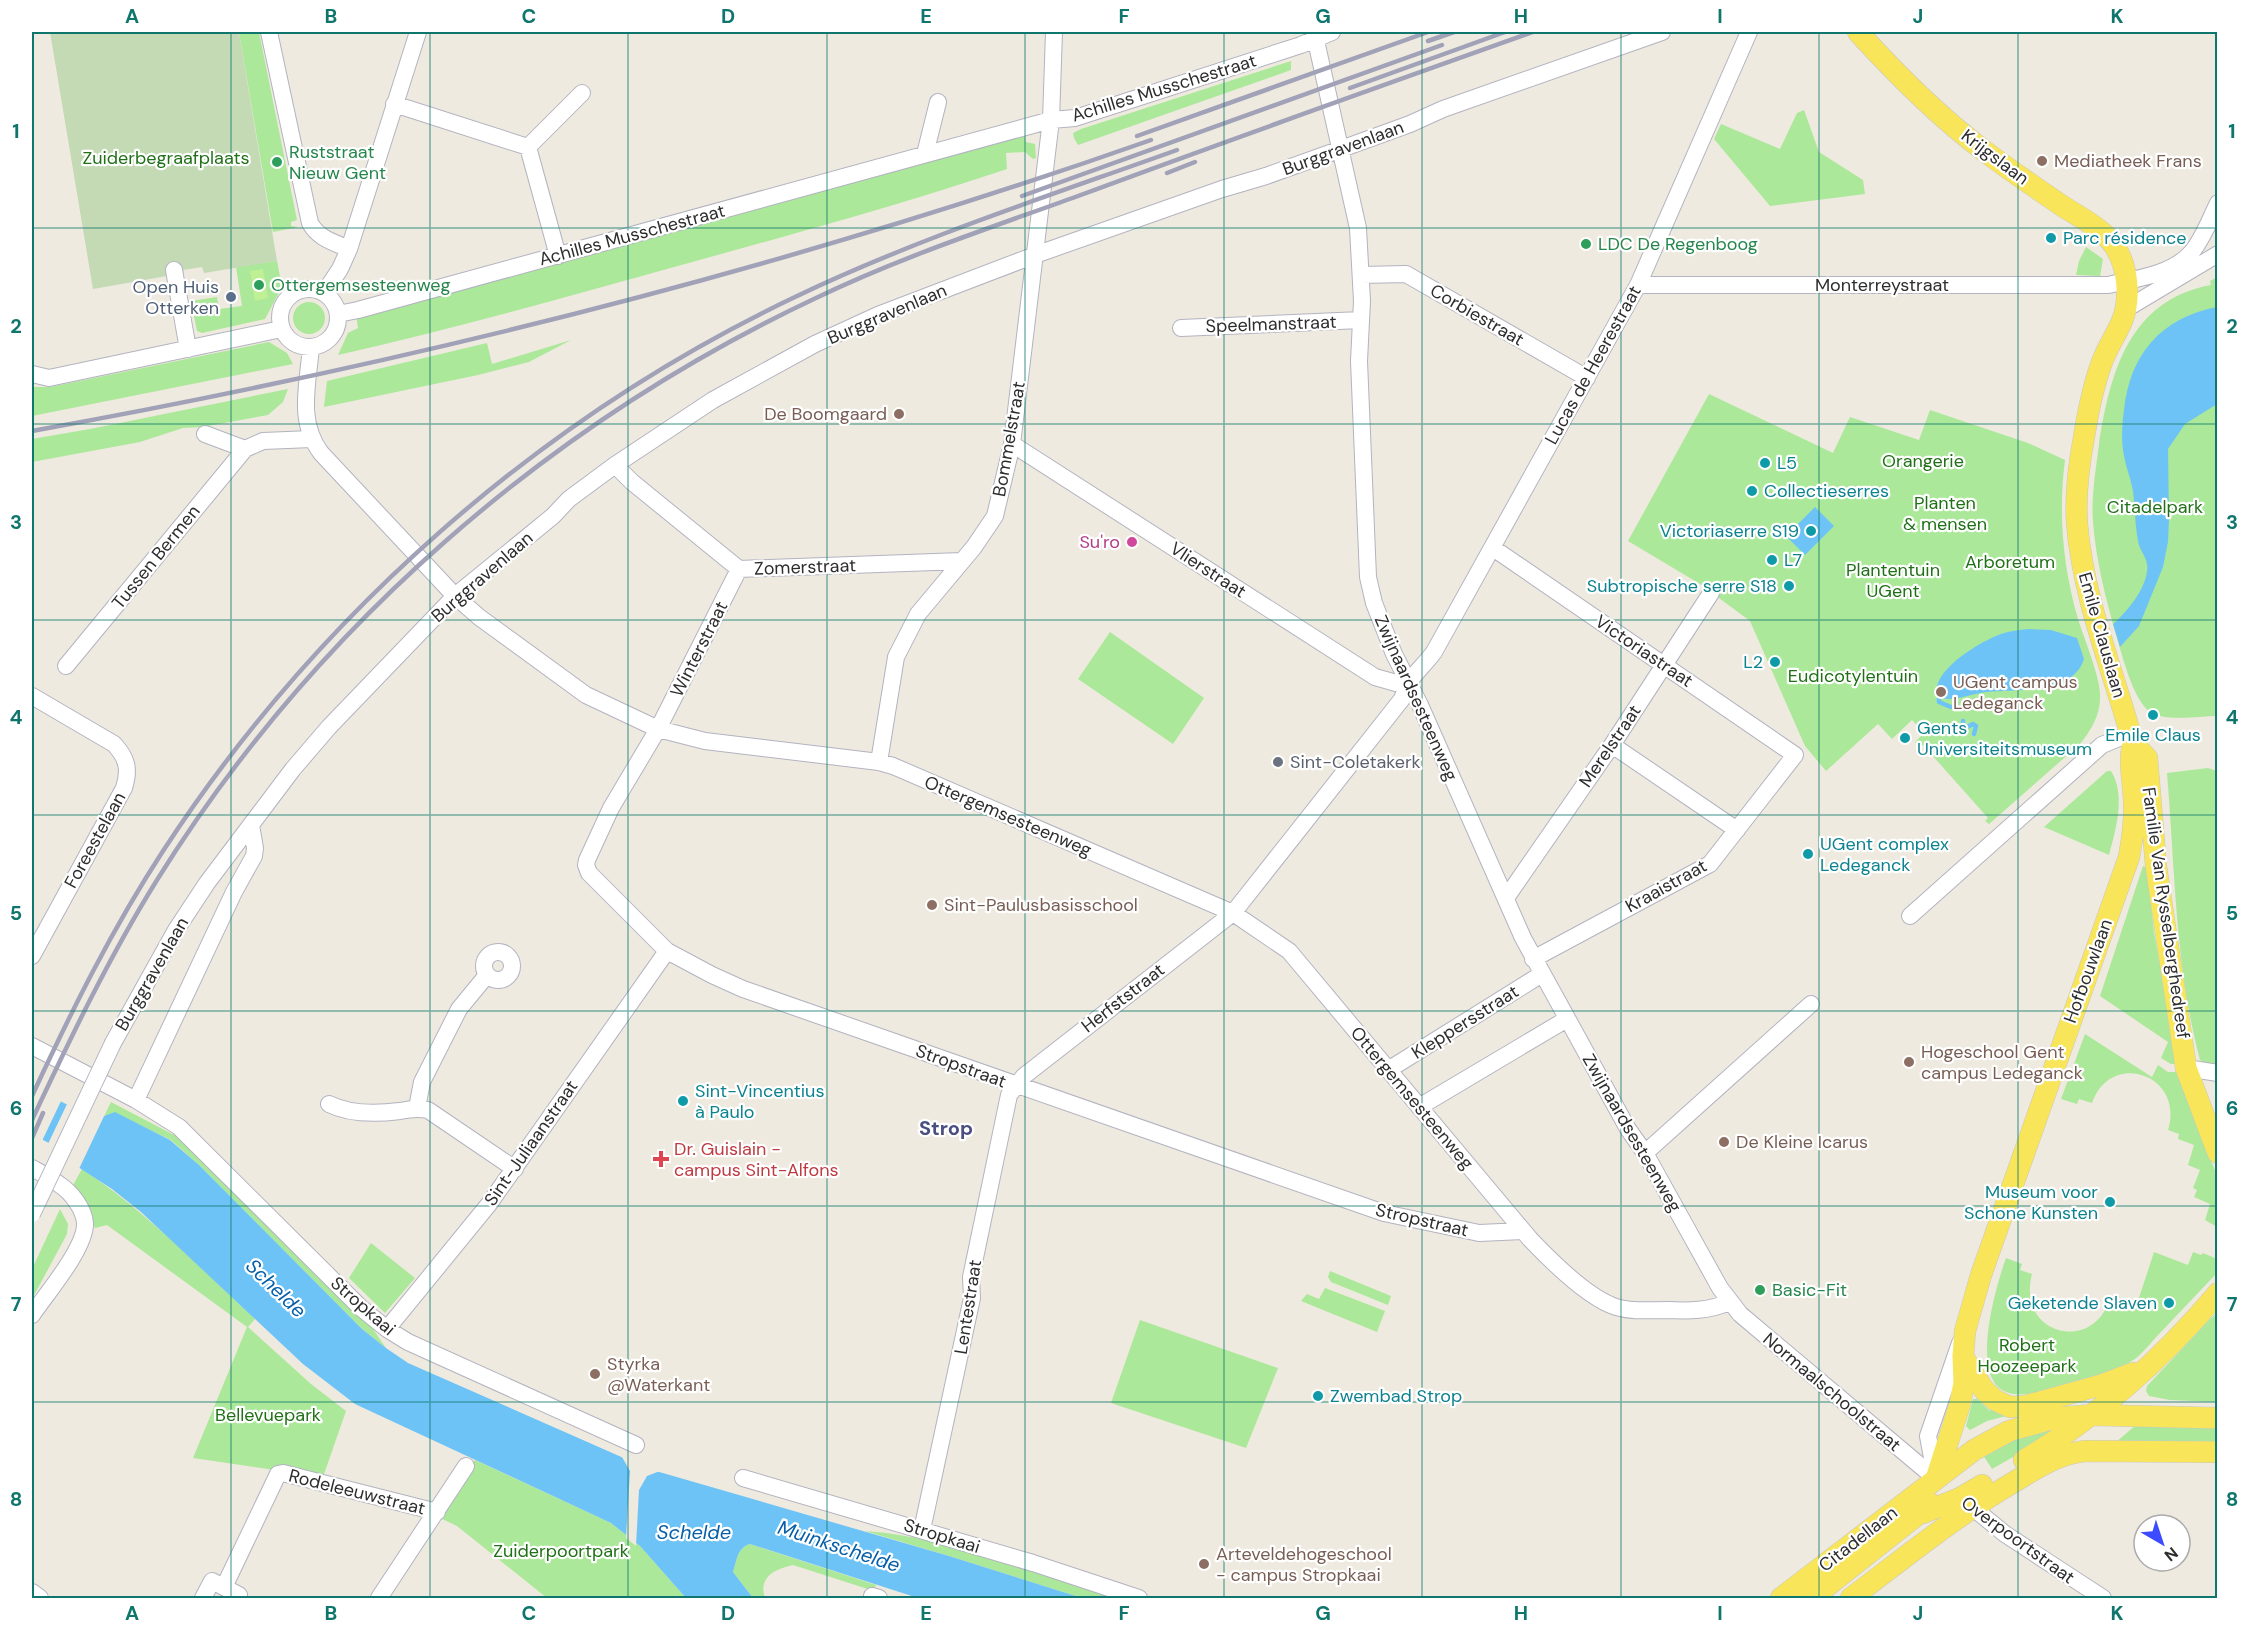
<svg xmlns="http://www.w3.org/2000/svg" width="2249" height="1630" font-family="'DM Sans',sans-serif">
  <rect width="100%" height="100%" fill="#efeadf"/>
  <path fill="#abe899" d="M239,32H259L297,220L291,222V226L298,227L273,232Z
    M1291,61V70L1078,145L1074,138L1073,133L1081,129Z
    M1804,110L1819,152L1863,180L1865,194L1770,206L1714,139L1721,124L1780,149L1797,113Z
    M1024,130L1026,142L1035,144L1036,158L1033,159L1025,152L1006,153L1007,169C901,205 793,234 685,264C570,296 454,329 338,355L348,333L358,328L356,314Z
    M2086,247L2103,259L2100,276L2076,275L2079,261Z
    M277,261L282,287L265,319L202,333L197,331L191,301L217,297L219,309L242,306L236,267Z
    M2217,277V716C2200,716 2164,722 2150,712C2133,699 2123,658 2117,638C2106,600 2096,561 2093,522C2091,496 2096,469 2099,444C2110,373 2129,300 2211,285L2210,281Z
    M293 318a16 16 0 1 1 32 0a16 16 0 1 1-32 0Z
    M571,340L529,362L478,375L324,407L327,381L487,343L492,364Z
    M269,342L287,353L293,364L32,416V387H50Z
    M288,389L283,402L268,415L202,427L183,428L140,442L32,462V439L90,429Z
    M1709,394L1833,453L1850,417L1919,440L1930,410L2028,443L2065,460C2058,514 2063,567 2078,619C2084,638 2100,677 2100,694C2101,714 2092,729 2080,744L1989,824L1985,821L1988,818L1923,745L1918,746L1915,742L1924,733L1912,720L1892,739L1878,724L1826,771L1805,746L1750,621L1700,584L1628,541Z
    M1110,632L1204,698L1173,744L1078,679Z
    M2208,768L2217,771V1067L2209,1065L2200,1060C2175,966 2175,869 2167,773Z
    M2107,771H2111C2126,795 2116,829 2109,855L2044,827Z
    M2143,866L2147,868L2154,932L2178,1064H2171L2161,1058L2168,1042L2100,996Z
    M2085,1034L2152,1077L2158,1065L2168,1072H2181L2203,1142L2217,1175V1227L2205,1220L2210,1204L2194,1197L2197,1190L2193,1188L2200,1170L2188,1165L2194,1145L2178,1139L2179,1134L2168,1130C2185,1075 2111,1049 2092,1103L2079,1099L2077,1104L2061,1099Z
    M111,1102L174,1135L176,1134L373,1329L386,1348L362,1329L199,1165L171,1140L115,1113L104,1116Z
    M82,1169C146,1211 199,1267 255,1319L248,1327L311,1384L346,1411L323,1477L193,1458L247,1327L107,1225L95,1228L73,1185Z
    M60,1209L68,1224L67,1234L32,1299V1269Z
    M371,1243L415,1278L385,1313L349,1278Z
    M2154,1252L2188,1265L2193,1252L2201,1255L2203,1253L2217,1259V1273C2198,1293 2179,1313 2160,1333C2152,1341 2144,1352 2135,1359C2116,1372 2088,1377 2066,1384C2048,1389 2022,1400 2004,1391C1970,1375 1996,1286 2006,1258L2022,1264L2020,1270L2032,1274C2016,1335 2092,1353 2109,1301L2120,1305L2122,1299L2137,1304Z
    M1330,1271L1391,1296L1388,1305L1331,1282L1328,1277Z
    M1325,1288L1385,1311L1377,1332L1301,1301L1307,1294L1319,1299Z
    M2217,1313V1402L2170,1400L2149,1396L2146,1391L2147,1386L2210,1319Z
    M1140,1320L1278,1368L1246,1448L1111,1403Z
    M1973,1399H1977L1990,1411L1992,1404L2006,1416L1987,1421L1970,1430L1966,1426Z
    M2136,1425L2217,1426V1445L2115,1443Z
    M2052,1429L2053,1431L2020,1453L1992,1469L1983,1455L2022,1436Z
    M475,1460L611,1523L640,1546L686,1598H547L457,1526L440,1518Z
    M865,1531C951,1537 1033,1573 1114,1598H1082L949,1556Z
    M750,1544L876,1585L874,1591L793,1565C775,1569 758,1577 765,1598H753L733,1572C737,1560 737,1548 750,1544Z"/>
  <path fill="#c3dab5" d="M50,32H239L277,261L204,273L202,267L183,270L184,273L93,289Z"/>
  <path fill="#bff094" d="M263,269L268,298L255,301L250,271Z"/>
  <path fill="#6dc3f6" d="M2217,307V404L2185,424L2168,449L2169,519L2168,542L2163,567L2139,626L2120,647L2113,624C2127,612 2145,590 2147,571C2149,558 2140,553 2138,541C2135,525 2135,508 2133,491C2131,479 2126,468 2124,456C2121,442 2122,424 2124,410C2130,354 2161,318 2217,307Z
    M1815,507L1834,526L1805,555L1788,538L1787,535Z
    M2029,629L2051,630L2077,638L2084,659C2073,695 2016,689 1987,692C1971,693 1951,704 1937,696C1930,671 1981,641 2001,634C2010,631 2019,630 2029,629Z
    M32,1087L96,1119L115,1112L170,1140L199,1165L362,1329L386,1348L408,1363L649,1469L949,1556L1082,1598H918L750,1544C737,1548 737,1560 733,1572L753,1598H686L640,1546L611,1523L355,1404L303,1364L141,1212L112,1189L78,1167L73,1156L32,1134Z"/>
  <path fill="#efeadf" d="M32,1085L62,1099L41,1143L32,1138Z
    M68,1102L96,1116L106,1112L78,1171L71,1158L47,1146Z
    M416,1363L650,1466L857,1526L846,1525L660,1471L647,1476L639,1490L636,1546L626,1538L630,1471L622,1457L423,1369Z"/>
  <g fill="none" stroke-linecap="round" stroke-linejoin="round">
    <path stroke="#6dc3f6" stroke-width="4.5" d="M1939,698V702L1951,707
      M1963,721V729L1973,724L1976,726L1974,734"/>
    <defs>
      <path id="minor" d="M269,32L310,223C318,238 333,242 349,249
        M1314,32L1358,228L1362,301L1359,361L1368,577L1374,603L1394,654L1420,705L1523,938L1628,1129L1645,1153L1720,1288L1740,1314L1936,1479
        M394,104L528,147L558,256
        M528,147L582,93
        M925,154L938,102
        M174,270L188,349
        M1361,275L1406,274L1587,378
        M1638,285H2108C2135,279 2171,275 2191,253C2203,239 2210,219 2218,203
        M280 318a29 29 0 1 1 58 0a29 29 0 1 1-58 0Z
        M324,293L340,269L349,249L418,32
        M2126,309L2218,254
        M338,314L358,310L1051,120L1075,118L1301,45L1332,32
        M1181,328L1361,320
        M311,347C308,384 297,421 321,453L455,596L479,617L586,695L658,729L705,741L879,762L893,766L1233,913L1289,951L1530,1239C1550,1260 1588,1298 1616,1307C1632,1312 1650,1310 1667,1310C1690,1311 1708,1311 1730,1302
        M32,374L49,378L281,329
        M205,434L245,449
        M1012,444L1375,677L1396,683H1408
        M615,465L632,482L739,569L962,561
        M1493,548L1795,755L1710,864L1533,959
        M739,569L658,729L611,808L587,860L586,865L589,873L667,951L712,975L743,989L1384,1213L1479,1233L1523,1231
        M66,666L245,449L263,441L312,439
        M32,696L114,744C127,758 130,769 124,788L32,956
        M1612,745L1737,830
        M879,762L896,657L918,614L974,547L995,516L1012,444L1051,120L1054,32
        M1506,898L1612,745L1711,593
        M1910,916L2102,745L2131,733
        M484 966a14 14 0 1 1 28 0a14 14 0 1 1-28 0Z
        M113,1043L176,930L207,883L293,769L329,727L455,596L553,516L569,499L615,465L713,400L815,344L878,315L1035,255L1222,189L1266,176L1341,149L1410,124L1443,109L1662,32
        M32,1046L136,1100L179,1127L361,1308L387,1329L408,1342L636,1445
        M2186,1068L2218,1073
        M1388,1070L1542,974
        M136,1100L234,892L254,856L255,848L251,825
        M329,1104C349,1114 377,1114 400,1111C410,1109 417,1108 428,1110L515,1169
        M1419,1107L1567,1019
        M417,1108L422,1082L459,1009L487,975
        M1645,1153L1811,1004
        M32,1168C41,1173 51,1178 60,1185C71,1192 84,1209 85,1223C86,1248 46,1294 32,1315
        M387,1329L489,1204L667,951
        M743,1478L1033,1563L1139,1598
        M1936,1479L1928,1436L1960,1343
        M1972,1507L2005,1534L2103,1598
        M922,1530L972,1298L971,1277L1009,1095L1024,1076L1233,913L1402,699C1411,673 1420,671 1434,652L1638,285L1749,32
        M224,1587L278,1474L283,1473L437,1512
        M32,1592L40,1598
        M872,1596L879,1598
        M203,1598L212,1581L239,1595L237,1598
        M379,1598L466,1466"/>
      <path id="major" d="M1858,32C1897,75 1940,118 1987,153C2011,171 2036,188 2061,205C2079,217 2103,228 2115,247C2128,267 2131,299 2122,321C2116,335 2107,348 2102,362C2093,386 2088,412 2084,437C2079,464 2075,495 2077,523C2083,599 2113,670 2133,743L2147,758L2156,866L2186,1068L2218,1153
        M1964,1358L1984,1390L1995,1400L2010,1407L2025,1406L2101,1385L2133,1373
        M2024,1460C2098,1417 2163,1358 2218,1293
        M1936,1479L1960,1404L1964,1383L1963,1356L1965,1331L1981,1275L2129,857C2132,840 2135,823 2134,805C2134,783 2128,764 2133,743
        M1923,1513L1960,1498L1982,1485
        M1781,1598L1974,1450L2009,1431L2055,1418L2091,1415L2218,1418
        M1812,1598L1931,1504
        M1851,1598C1903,1559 1953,1518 2009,1485C2034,1470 2056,1454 2085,1451L2218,1452"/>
    </defs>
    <use href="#minor" stroke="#b3b3c1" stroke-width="18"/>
    <use href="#major" stroke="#c8c8c8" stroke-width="22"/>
    <use href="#minor" stroke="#fff" stroke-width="16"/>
    <use href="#major" stroke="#f9e55a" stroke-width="21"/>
    <path stroke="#a1a1b8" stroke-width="4.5" d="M1428,41L1454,32
      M1350,88L1505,32
      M1137,136L1428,32
      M1167,173L1195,162
      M1022,196L1442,45
      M32,431C410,363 788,268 1151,140
      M32,1096C71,1012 112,929 163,851C317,615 540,418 795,297C918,238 1049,196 1177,150
      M32,1120C70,1039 109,957 157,880C314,628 548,424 816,298C901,257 990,228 1078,196C1229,140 1381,86 1533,32
      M32,1138L43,1113"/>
    <defs>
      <path id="minor-bridge" d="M32,1214L113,1043"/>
    </defs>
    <use href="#minor-bridge" stroke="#b3b3c1" stroke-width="18" stroke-linecap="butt"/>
    <use href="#minor-bridge" stroke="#fff" stroke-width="16"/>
  </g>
  <path fill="none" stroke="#0f766e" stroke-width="1.5" stroke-opacity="0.55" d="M231,32V1598M430,32V1598M628,32V1598M827,32V1598M1025,32V1598M1224,32V1598M1422,32V1598M1621,32V1598M1819,32V1598M2018,32V1598M32,228H2218M32,424H2218M32,620H2218M32,815H2218M32,1011H2218M32,1206H2218M32,1402H2218"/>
  <g fill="#8d6e63" stroke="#fff" stroke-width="2">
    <circle cx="2042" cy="161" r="6"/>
    <circle cx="899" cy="414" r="6"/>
    <circle cx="1941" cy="692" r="6"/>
    <circle cx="932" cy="905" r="6"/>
    <circle cx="1909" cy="1062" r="6"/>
    <circle cx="1724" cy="1142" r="6"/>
    <circle cx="595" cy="1374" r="6"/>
    <circle cx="1204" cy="1564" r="6"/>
  </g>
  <g fill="#2e9e5b" stroke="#fff" stroke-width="2">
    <circle cx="277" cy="162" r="6"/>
    <circle cx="1586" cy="244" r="6"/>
    <circle cx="259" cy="285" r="6"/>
    <circle cx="1760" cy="1290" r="6"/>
  </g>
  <g fill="#0f9aa8" stroke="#fff" stroke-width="2">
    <circle cx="2051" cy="238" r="6"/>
    <circle cx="1765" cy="463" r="6"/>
    <circle cx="1752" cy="491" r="6"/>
    <circle cx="1811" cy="531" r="6"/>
    <circle cx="1772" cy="560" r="6"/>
    <circle cx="1789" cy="586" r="6"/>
    <circle cx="1775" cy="662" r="6"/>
    <circle cx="2153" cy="715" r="6"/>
    <circle cx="1905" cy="738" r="6"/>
    <circle cx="1808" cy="854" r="6"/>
    <circle cx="683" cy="1101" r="6"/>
    <circle cx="2110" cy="1202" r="6"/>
    <circle cx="2169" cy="1303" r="6"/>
    <circle cx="1318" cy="1396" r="6"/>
  </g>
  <circle fill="#5c6f8a" stroke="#fff" stroke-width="2" cx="231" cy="297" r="6"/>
  <circle fill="#d1479c" stroke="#fff" stroke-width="2" cx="1132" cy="542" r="6"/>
  <circle fill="#6b7280" stroke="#fff" stroke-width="2" cx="1278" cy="762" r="6"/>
  <path fill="#e0444e" stroke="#fff" stroke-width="2" d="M658 1150h6v6h6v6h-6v6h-6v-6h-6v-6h6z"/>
  <g text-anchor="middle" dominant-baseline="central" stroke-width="4.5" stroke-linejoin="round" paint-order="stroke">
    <g font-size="18" fill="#2d2d2d" stroke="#fff">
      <text transform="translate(1164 88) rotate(-17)">Achilles Musschestraat</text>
      <text transform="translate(1343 148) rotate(-20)">Burggravenlaan</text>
      <text transform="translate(1995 157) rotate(37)">Krijgslaan</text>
      <text transform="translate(632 235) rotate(-15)">Achilles Musschestraat</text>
      <text x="1882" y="285">Monterreystraat</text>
      <text transform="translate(887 314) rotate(-23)">Burggravenlaan</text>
      <text transform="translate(1477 315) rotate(30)">Corbiestraat</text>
      <text transform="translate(1271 324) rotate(-2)">Speelmanstraat</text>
      <text transform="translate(1593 365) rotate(-61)">Lucas de Heerestraat</text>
      <text transform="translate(1009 439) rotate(-80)">Bommelstraat</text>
      <text transform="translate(156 557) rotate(-51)">Tussen Bermen</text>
      <text transform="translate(805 567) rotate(-2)">Zomerstraat</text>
      <text transform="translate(1208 570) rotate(33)">Vlierstraat</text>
      <text transform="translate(482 577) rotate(-41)">Burggravenlaan</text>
      <text transform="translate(2102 635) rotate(74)">Emile Clauslaan</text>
      <text transform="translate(699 649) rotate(-63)">Winterstraat</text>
      <text transform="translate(1644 651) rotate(34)">Victoriastraat</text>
      <text transform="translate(1416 698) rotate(66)">Zwijnaardsesteenweg</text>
      <text transform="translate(1610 746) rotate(-56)">Merelstraat</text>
      <text transform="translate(1008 816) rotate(23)">Ottergemsesteenweg</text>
      <text transform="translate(95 840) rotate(-61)">Foreestelaan</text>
      <text transform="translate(1666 886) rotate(-29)">Kraaistraat</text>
      <text transform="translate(2166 913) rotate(82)">Familie Van Rysselberghedreef</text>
      <text transform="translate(2088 971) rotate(-70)">Hofbouwlaan</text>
      <text transform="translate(152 974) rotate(-60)">Burggravenlaan</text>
      <text transform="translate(1123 998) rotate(-38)">Herfststraat</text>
      <text transform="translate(1465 1022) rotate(-32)">Kleppersstraat</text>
      <text transform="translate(961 1066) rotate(20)">Stropstraat</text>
      <text transform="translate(1412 1098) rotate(50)">Ottergemsesteenweg</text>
      <text transform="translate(1632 1133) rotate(60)">Zwijnaardsesteenweg</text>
      <text transform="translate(531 1143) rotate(-55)">Sint-Juliaanstraat</text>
      <text transform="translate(1422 1220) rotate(13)">Stropstraat</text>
      <text transform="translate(363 1306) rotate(41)">Stropkaai</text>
      <text transform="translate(968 1307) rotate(-81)">Lentestraat</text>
      <text transform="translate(1832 1392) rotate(40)">Normaalschoolstraat</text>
      <text transform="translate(357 1492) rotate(14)">Rodeleeuwstraat</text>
      <text transform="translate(942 1536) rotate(17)">Stropkaai</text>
      <text transform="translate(1858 1539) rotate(-38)">Citadellaan</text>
      <text transform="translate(2018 1540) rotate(36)">Overpoortstraat</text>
    </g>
    <g font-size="18" fill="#27864d" stroke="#fff" text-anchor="start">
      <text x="289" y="152">Ruststraat<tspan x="289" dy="21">Nieuw Gent</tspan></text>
      <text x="1598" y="244">LDC De Regenboog</text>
      <text x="271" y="285">Ottergemsesteenweg</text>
      <text x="1772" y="1290">Basic-Fit</text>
    </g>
    <g font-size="18" fill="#207017" stroke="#fff">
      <text x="166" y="158">Zuiderbegraafplaats</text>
      <text x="1923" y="461">Orangerie</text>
      <text x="1945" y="503">Planten<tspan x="1945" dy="21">&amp; mensen</tspan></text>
      <text x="2155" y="507">Citadelpark</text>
      <text x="2010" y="562">Arboretum</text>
      <text x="1893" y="570">Plantentuin<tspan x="1893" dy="21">UGent</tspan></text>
      <text x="1853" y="676">Eudicotylentuin</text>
      <text x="2027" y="1345">Robert<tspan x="2027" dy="21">Hoozeepark</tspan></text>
      <text x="268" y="1415">Bellevuepark</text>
      <text x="561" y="1551">Zuiderpoortpark</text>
    </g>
    <g font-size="18" fill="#785e54" stroke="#fff" text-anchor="start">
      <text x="2054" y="161">Mediatheek Frans</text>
      <text x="887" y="414" text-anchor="end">De Boomgaard</text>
      <text x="1953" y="682">UGent campus<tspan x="1953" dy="21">Ledeganck</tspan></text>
      <text x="944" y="905">Sint-Paulusbasisschool</text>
      <text x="1921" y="1052">Hogeschool Gent<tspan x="1921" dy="21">campus Ledeganck</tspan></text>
      <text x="1736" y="1142">De Kleine Icarus</text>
      <text x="607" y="1364">Styrka<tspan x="607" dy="21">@Waterkant</tspan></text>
      <text x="1216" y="1554">Arteveldehogeschool<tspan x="1216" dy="21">- campus Stropkaai</tspan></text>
    </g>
    <g font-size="18" fill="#0d838f" stroke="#fff" text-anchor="start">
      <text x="2063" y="238">Parc résidence</text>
      <text x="1777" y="463">L5</text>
      <text x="1764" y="491">Collectieserres</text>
      <text x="1799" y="531" text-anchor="end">Victoriaserre S19</text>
      <text x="1784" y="560">L7</text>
      <text x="1777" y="586" text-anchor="end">Subtropische serre S18</text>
      <text x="1763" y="662" text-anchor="end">L2</text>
      <text x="1917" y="728">Gents<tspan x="1917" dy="21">Universiteitsmuseum</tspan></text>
      <text x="2153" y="735" text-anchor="middle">Emile Claus</text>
      <text x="1820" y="844">UGent complex<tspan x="1820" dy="21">Ledeganck</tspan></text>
      <text x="695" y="1091">Sint-Vincentius<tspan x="695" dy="21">à Paulo</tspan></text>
      <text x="2098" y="1192" text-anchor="end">Museum voor<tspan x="2098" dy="21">Schone Kunsten</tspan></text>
      <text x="2157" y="1303" text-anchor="end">Geketende Slaven</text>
      <text x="1330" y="1396">Zwembad Strop</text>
    </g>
    <g font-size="18" fill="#4e5e75" stroke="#fff" text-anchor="end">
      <text x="219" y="287">Open Huis<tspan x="219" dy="21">Otterken</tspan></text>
    </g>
    <g font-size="18" fill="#b23c85" stroke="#fff" text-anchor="end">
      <text x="1120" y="542">Su'ro</text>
    </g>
    <g font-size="18" fill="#5b616d" stroke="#fff" text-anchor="start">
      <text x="1290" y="762">Sint-Coletakerk</text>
    </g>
    <g font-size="18" fill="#be3a42" stroke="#fff" text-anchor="start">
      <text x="674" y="1149">Dr. Guislain -<tspan x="674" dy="21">campus Sint-Alfons</tspan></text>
    </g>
    <g font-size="20" font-weight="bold" fill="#4a4e81" stroke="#fff">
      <text x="946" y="1128">Strop</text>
    </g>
    <g font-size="20" font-style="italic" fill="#065fa8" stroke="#fff">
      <text transform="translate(276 1288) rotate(44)">Schelde</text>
      <text x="694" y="1532">Schelde</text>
      <text transform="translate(839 1546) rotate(18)">Muinkschelde</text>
    </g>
  </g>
  <rect width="2249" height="1630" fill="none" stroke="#ffffff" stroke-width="66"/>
  <g transform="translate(2162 1543) rotate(141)"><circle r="28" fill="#ffffff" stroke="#ababab" stroke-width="1.5"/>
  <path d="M0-4.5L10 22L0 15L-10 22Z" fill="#3c4bff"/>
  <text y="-9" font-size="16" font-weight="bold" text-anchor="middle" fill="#2d2d2d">N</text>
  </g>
  <rect x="33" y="33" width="2183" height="1564" fill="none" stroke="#0f766e" stroke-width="2"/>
  <g font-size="20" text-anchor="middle" font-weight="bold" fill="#0f766e">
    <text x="132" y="23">A</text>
    <text x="331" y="23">B</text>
    <text x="529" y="23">C</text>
    <text x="728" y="23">D</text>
    <text x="926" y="23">E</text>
    <text x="1124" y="23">F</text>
    <text x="1323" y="23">G</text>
    <text x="1521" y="23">H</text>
    <text x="1720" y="23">I</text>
    <text x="1918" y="23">J</text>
    <text x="2117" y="23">K</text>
    <text x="16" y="138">1</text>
    <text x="2232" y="138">1</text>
    <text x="16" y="333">2</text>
    <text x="2232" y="333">2</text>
    <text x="16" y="529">3</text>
    <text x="2232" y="529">3</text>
    <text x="16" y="724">4</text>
    <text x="2232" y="724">4</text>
    <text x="16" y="920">5</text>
    <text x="2232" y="920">5</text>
    <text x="16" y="1115">6</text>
    <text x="2232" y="1115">6</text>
    <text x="16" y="1311">7</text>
    <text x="2232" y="1311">7</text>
    <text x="16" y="1506">8</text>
    <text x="2232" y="1506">8</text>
    <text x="132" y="1620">A</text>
    <text x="331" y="1620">B</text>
    <text x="529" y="1620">C</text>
    <text x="728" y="1620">D</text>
    <text x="926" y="1620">E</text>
    <text x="1124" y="1620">F</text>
    <text x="1323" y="1620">G</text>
    <text x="1521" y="1620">H</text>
    <text x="1720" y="1620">I</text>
    <text x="1918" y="1620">J</text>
    <text x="2117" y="1620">K</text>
  </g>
</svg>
